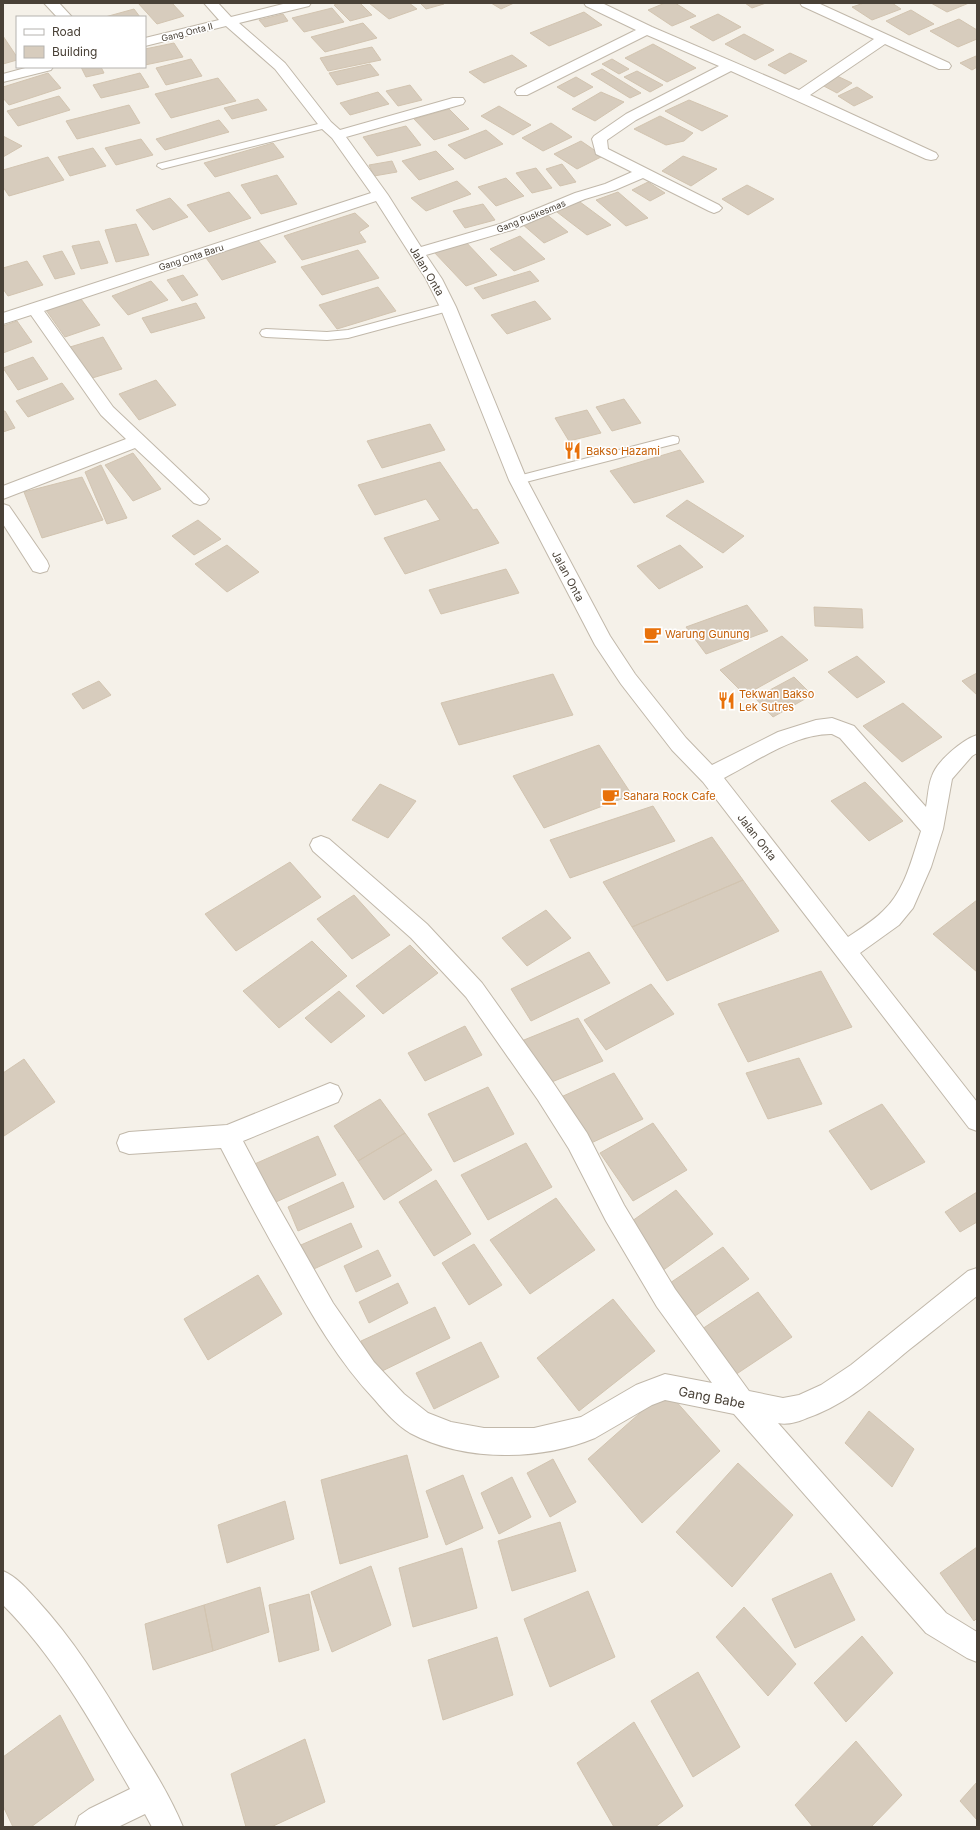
<svg xmlns="http://www.w3.org/2000/svg" width="980" height="1830" font-family="Inter,sans-serif">
  <rect width="100%" height="100%" fill="#f5f1e9"/>
  <path fill="#d7ccbd" stroke="#d2c4b0" d="M138,3H172L184,16L157,24Z
    M340,3H360L372,15L350,21L334,5Z
    M369,3H409L417,9L389,19Z
    M420,3H444V4L426,9Z
    M491,3H514L501,9Z
    M665,3H675L696,16L672,26L648,10Z
    M745,3H766L752,8Z
    M864,3H892L901,9L872,20L852,7Z
    M931,3H969L947,12Z
    M332,8L344,22L304,32L292,18Z
    M134,9L140,17H105Z
    M911,10L934,24L909,35L886,21Z
    M584,12L602,25L549,46L530,33Z
    M283,14L288,21L265,27L259,20Z
    M718,14L741,27L713,41L690,27Z
    M959,19L977,30V39L958,47L930,31Z
    M363,23L377,38L325,52L311,37Z
    M744,34L774,50L755,60L725,44Z
    M3,36L17,57V60L3,64Z
    M174,43L183,57L145,65V49Z
    M653,44L696,68L667,82L625,58Z
    M372,47L381,60L328,71L320,58Z
    M790,53L807,61L785,74L768,65Z
    M512,55L527,66L484,83L469,72Z
    M976,56L977,67L972,70L960,63Z
    M191,59L202,76L166,85L156,68Z
    M612,59L629,69L619,74L602,64Z
    M370,64L379,75L337,85L329,73Z
    M81,67H101L104,73L86,77Z
    M602,69L641,93L630,98L591,74Z
    M637,71L663,85L650,92L624,77Z
    M48,73L61,88L9,105L3,98V87Z
    M140,73L149,87L101,98L93,85Z
    M835,75L852,83L837,93L820,84Z
    M576,77L593,87L574,97L557,87Z
    M218,78L236,101L171,118L155,94Z
    M410,85L422,100L398,106L386,91Z
    M857,87L873,97L854,106L838,96Z
    M378,92L389,104L350,115L340,103Z
    M601,92L624,102L595,121L572,109Z
    M59,96L70,110L18,126L7,111Z
    M258,99L267,110L232,119L224,108Z
    M689,100L728,116L702,131L665,111Z
    M129,105L140,123L77,139L66,121Z
    M499,106L531,125L513,135L481,116Z
    M449,109L469,129L434,140L414,119Z
    M660,116L693,133L684,141L666,145L634,129Z
    M219,120L229,132L165,150L156,139Z
    M551,123L572,137L543,151L522,138Z
    M406,126L421,145L377,156L363,137Z
    M486,130L503,144L465,159L448,145Z
    M3,136L22,146L3,157Z
    M141,139L153,155L116,165L105,148Z
    M581,141L603,156L577,169L554,154Z
    M273,143L284,157L215,177L204,163Z
    M93,148L106,166L70,176L58,157Z
    M436,151L454,169L419,180L402,161Z
    M683,156L717,169L691,186L662,171Z
    M48,157L64,180L9,196L3,187V170Z
    M392,161L397,172L374,176L369,165Z
    M562,164L576,182L560,186L546,169Z
    M536,168L552,188L532,193L516,173Z
    M277,175L297,204L261,214L241,185Z
    M506,178L524,196L496,206L478,187Z
    M457,181L471,194L426,211L411,198Z
    M648,182L665,193L650,201L632,190Z
    M747,185L774,199L748,215L722,199Z
    M229,192L251,218L209,232L187,205Z
    M618,192L648,218L626,226L596,200Z
    M170,198L188,217L153,230L136,210Z
    M576,199L611,225L587,235L553,209Z
    M483,204L495,220L465,228L453,211Z
    M355,213L369,226L359,232L366,242L302,260L284,236Z
    M545,213L568,232L544,243L521,223Z
    M136,224L149,255L116,262L105,230Z
    M520,236L545,259L514,271L490,249Z
    M257,239L276,262L222,280L204,255Z
    M464,240L497,275L466,286L433,251Z
    M99,241L108,263L81,269L72,246Z
    M358,250L379,278L322,295L301,267Z
    M62,251L75,274L55,279L43,256Z
    M27,261L43,285L8,296L3,289V268Z
    M530,271L539,281L483,299L474,288Z
    M183,275L198,295L182,301L167,280Z
    M151,281L168,300L128,315L112,296Z
    M378,287L396,311L337,329L319,305Z
    M81,299L100,325L65,337L46,310Z
    M535,301L551,319L507,334L491,315Z
    M196,303L205,318L151,333L142,318Z
    M17,321L32,342L3,353V326Z
    M103,337L122,369L89,379L70,347Z
    M33,357L48,379L18,390L3,368Z
    M156,380L176,405L139,420L119,394Z
    M62,383L74,399L28,417L16,401Z
    M624,399L641,423L612,431L596,407Z
    M587,410L601,433L569,441L555,418Z
    M3,411H5L15,428L3,432Z
    M430,424L445,450L382,468L367,441Z
    M680,450L704,482L634,503L610,471Z
    M133,453L161,489L133,501L105,465Z
    M440,462L473,510L477,509L499,543L405,574L384,538L440,520L426,499L375,515L358,485Z
    M101,465L127,518L107,524L85,472Z
    M82,477L103,520L42,538L24,492Z
    M687,500L744,536L723,553L666,516Z
    M198,520L221,539L194,555L172,536Z
    M227,545L259,572L227,592L195,564Z
    M680,545L703,567L659,589L637,566Z
    M506,569L519,593L441,614L429,590Z
    M747,605L768,631L706,654L686,627Z
    M814,607L862,609L863,628L815,626Z
    M782,636L808,660L745,695L720,670Z
    M857,656L885,682L857,698L828,672Z
    M977,673V695L962,681Z
    M553,674L573,715L459,745L441,703Z
    M794,677L812,695L773,717L755,698Z
    M99,681L111,695L83,709L72,694Z
    M903,703L942,737L902,762L863,726Z
    M599,745L632,795L544,828L513,776Z
    M865,782L903,821L869,841L831,801Z
    M380,784L416,801L388,838L352,820Z
    M653,806L675,841L570,878L550,840Z
    M712,837L743,880L632,927L603,882Z
    M290,862L321,897L236,951L205,914Z
    M743,880L779,931L667,981L632,927Z
    M354,895L390,935L352,959L317,919Z
    M977,900V972L933,934Z
    M546,910L571,938L527,966L502,938Z
    M312,941L347,976L279,1028L243,991Z
    M410,945L438,973L383,1014L356,986Z
    M589,952L610,983L531,1021L511,989Z
    M821,971L852,1027L748,1062L718,1004Z
    M651,984L674,1014L606,1050L584,1020Z
    M339,991L365,1016L331,1043L305,1018Z
    M578,1018L603,1061L542,1086L519,1042Z
    M465,1026L482,1055L425,1081L408,1053Z
    M799,1058L822,1104L768,1119L746,1073Z
    M24,1059L55,1102L4,1136L3,1073Z
    M614,1073L643,1119L589,1144L561,1097Z
    M488,1087L514,1134L454,1162L428,1114Z
    M380,1099L405,1133L358,1161L334,1126Z
    M882,1104L925,1162L871,1190L829,1131Z
    M653,1123L687,1170L633,1201L600,1153Z
    M405,1133L432,1170L384,1200L358,1161Z
    M318,1136L336,1175L267,1206L250,1166Z
    M526,1143L552,1187L488,1220L461,1175Z
    M436,1180L471,1234L434,1256L399,1202Z
    M343,1182L354,1207L298,1231L288,1207Z
    M676,1190L713,1234L662,1271L625,1226Z
    M977,1192V1222L960,1232L945,1212Z
    M556,1198L595,1250L530,1294L490,1240Z
    M351,1223L362,1247L305,1273L294,1248Z
    M474,1244L502,1285L469,1305L442,1263Z
    M723,1247L749,1279L695,1316L670,1283Z
    M378,1250L391,1276L356,1292L344,1266Z
    M258,1275L282,1314L208,1360L184,1319Z
    M398,1283L408,1303L369,1323L359,1302Z
    M758,1292L792,1337L735,1375L702,1329Z
    M613,1299L655,1351L579,1411L537,1358Z
    M435,1307L450,1338L376,1374L361,1341Z
    M481,1342L499,1377L434,1409L416,1373Z
    M666,1390L720,1451L642,1523L588,1459Z
    M869,1411L914,1449L892,1487L845,1443Z
    M407,1455L428,1537L340,1564L321,1480Z
    M553,1459L576,1502L550,1517L527,1473Z
    M738,1463L793,1515L732,1587L676,1532Z
    M463,1475L483,1528L446,1545L426,1491Z
    M512,1477L531,1517L499,1534L481,1493Z
    M285,1501L294,1539L227,1563L218,1525Z
    M560,1522L576,1571L512,1591L498,1541Z
    M977,1547V1618L974,1621L940,1573Z
    M462,1548L477,1608L413,1627L399,1568Z
    M371,1566L391,1625L332,1652L311,1592Z
    M831,1573L855,1620L795,1648L772,1599Z
    M260,1587L269,1632L213,1651L204,1605Z
    M588,1591L615,1657L550,1687L524,1619Z
    M309,1594L319,1650L279,1662L269,1605Z
    M204,1605L213,1651L153,1670L145,1624Z
    M744,1607L796,1664L768,1696L716,1637Z
    M862,1636L893,1673L846,1722L814,1683Z
    M497,1637L513,1695L443,1720L428,1660Z
    M698,1672L740,1747L693,1777L651,1701Z
    M60,1715L94,1780L31,1827H13L3,1806V1757Z
    M634,1722L683,1806L655,1827H614L577,1763Z
    M305,1739L325,1802L271,1827H246L231,1774Z
    M856,1741L902,1795L871,1827H813L795,1805Z
    M977,1782V1820L960,1801Z"/>
  <g fill="none" stroke-linecap="round" stroke-linejoin="round">
    <defs>
      <path id="lane" d="M326,122L330,123L331,125L330,127L162,169L157,166L158,164Z
        M448,303L452,304L454,307L452,310L348,338L327,340L266,337L262,336L260,333L262,330L266,329L327,332L348,330Z
        M673,436L678,437L679,440L678,443L518,484L513,483L511,480L513,477L518,476Z"/>
      <path id="street" d="M44,3H59L72,17H57Z
        M204,3H218L231,17L287,3H311L309,6L239,23L285,63L331,122L340,130L453,98H463L465,101L463,104L346,137L388,195L421,247L500,224L575,193L605,184L632,172L596,154L592,139L594,136L626,114L719,66L647,35L527,95H517L515,92L517,89L636,30L586,6L584,3H602L652,27L799,90L874,39L802,6L800,3H818L949,63L951,66L949,69H939L885,44L810,95L936,153L938,156L936,159L931,160L926,159L731,71L636,120L607,140L608,149L719,205L722,208L719,211L714,213L709,211L643,178L615,190L585,199L512,230L426,255L442,279L456,307L527,480L610,636L635,674L686,738L712,765L778,732L816,720L832,718L854,726L926,807C928,797 928,786 932,776C937,761 962,740 977,735V753L972,756L952,779L943,829L931,867L913,908L899,925L860,953L977,1102V1131L969,1128L703,782L672,750L621,684L595,645L509,480L440,307L426,279L376,201L44,311L113,407L206,495L209,499L206,503L200,505L194,503L135,448L3,499V486L126,439L101,415L31,315L3,324V313L371,193L332,138L321,128L275,69L226,26L145,46V38L219,20ZM832,734L840,738L921,831C912,858 905,891 883,911C873,921 860,929 848,937L724,778C755,762 796,733 832,734Z
        M29,67H53L51,70L3,82V74Z
        M3,504L9,506L47,561L49,566L47,571L40,573L33,571L3,524Z
        M321,836L329,839L427,924L482,983L554,1084L587,1133L624,1205L675,1289L749,1391L783,1398L799,1395L821,1385L851,1365L968,1271L977,1268V1296C955,1313 933,1331 910,1349C877,1376 848,1404 807,1418C798,1422 787,1425 778,1423L946,1613L977,1632V1662L967,1658L926,1633L734,1414L665,1400L652,1405L595,1438C540,1461 464,1462 410,1433C397,1425 385,1412 375,1400C339,1362 312,1316 287,1270C264,1230 242,1189 221,1148L129,1154L120,1151L117,1143L120,1135L129,1132L227,1125L330,1083L338,1086L342,1094L338,1102L243,1141L270,1192L333,1303L374,1362L404,1394L428,1413L451,1422L484,1428H534L581,1417L636,1385L665,1374L712,1383L657,1307L606,1221L569,1149L538,1100L466,997L411,938L313,851L310,845L313,839Z
        M3,1571C17,1577 27,1589 37,1600C73,1639 101,1684 128,1729C148,1761 169,1793 183,1827H152L145,1814L118,1827H75L79,1816L89,1809L130,1789C93,1725 56,1658 3,1605Z"/>
    </defs>
    <use href="#lane" stroke="#c1b8aa" stroke-width="2"/>
    <use href="#street" stroke="#c1b8aa" stroke-width="2"/>
    <use href="#lane" fill="#fff" fill-rule="evenodd"/>
    <use href="#street" fill="#fff" fill-rule="evenodd"/>
  </g>
  <defs>
    <symbol id="restaurant-bare" viewBox="-9 -9 18 18"><path d="M-5-6h1v4h1v-4h1v4h1v-4h1v5L-1.5 .5V6h-2V.5L-5-1ZM5-6V6H3V1.5H1.5Q1.5-4 5-6Z" fill="#e8710a" stroke="#fff" stroke-width="2.5" paint-order="stroke"/></symbol>
    <symbol id="cafe-bare" viewBox="-9 -9 18 18"><path d="M-5.5-4.5H6V0H3Q3 3.5 0 3.5H-2.5Q-5.5 3.5-5.5 0ZM3-3.2v2h1.7v-2ZM-6 4.5H4V6H-6Z" fill="#e8710a" stroke="#fff" stroke-width="2.5" paint-order="stroke"/></symbol>
  </defs>
  <g fill-rule="evenodd">
    <use href="#restaurant-bare" x="560" y="438" width="25" height="25"/>
    <use href="#cafe-bare" x="640" y="622" width="25" height="25"/>
    <use href="#restaurant-bare" x="714" y="688" width="25" height="25"/>
    <use href="#cafe-bare" x="598" y="784" width="25" height="25"/>
  </g>
  <g text-anchor="middle" dominant-baseline="central" stroke-width="3" stroke-linejoin="round" paint-order="stroke">
    <g font-size="9" fill="#494137" stroke="#fff">
      <text transform="translate(187 32) rotate(-14)">Gang Onta II</text>
      <text transform="translate(531 216) rotate(-22)">Gang Puskesmas</text>
      <text transform="translate(191 257) rotate(-18)">Gang Onta Baru</text>
    </g>
    <g font-size="11" fill="#494137" stroke="#fff">
      <text transform="translate(427 271) rotate(59)">Jalan Onta</text>
      <text transform="translate(568 576) rotate(62)">Jalan Onta</text>
      <text transform="translate(757 837) rotate(52)">Jalan Onta</text>
    </g>
    <g font-size="11" fill="#c56008" stroke="#fff" text-anchor="start">
      <text x="586" y="451">Bakso Hazami</text>
      <text x="665" y="634">Warung Gunung</text>
      <text x="739" y="694">Tekwan Bakso<tspan x="739" dy="13">Lek Sutres</tspan></text>
      <text x="623" y="796">Sahara Rock Cafe</text>
    </g>
    <g font-size="13" fill="#494137" stroke="#fff">
      <text transform="translate(712 1397) rotate(11)">Gang Babe</text>
    </g>
  </g>
  <rect width="980" height="1830" fill="none" stroke="#494137" stroke-width="8"/>
  <rect x="16" y="16" width="130" height="52" fill="#ffffff" stroke="#b6b3af"/>
  <rect x="24" y="29" width="20" height="6" fill="#ffffff" stroke="#b6b3af"/>
  <text x="52" y="36" font-size="12" fill="#494137">Road</text>
  <rect x="24" y="46" width="20" height="12" fill="#d7ccbd" stroke="#b6b3af"/>
  <text x="52" y="56" font-size="12" fill="#494137">Building</text>
</svg>
